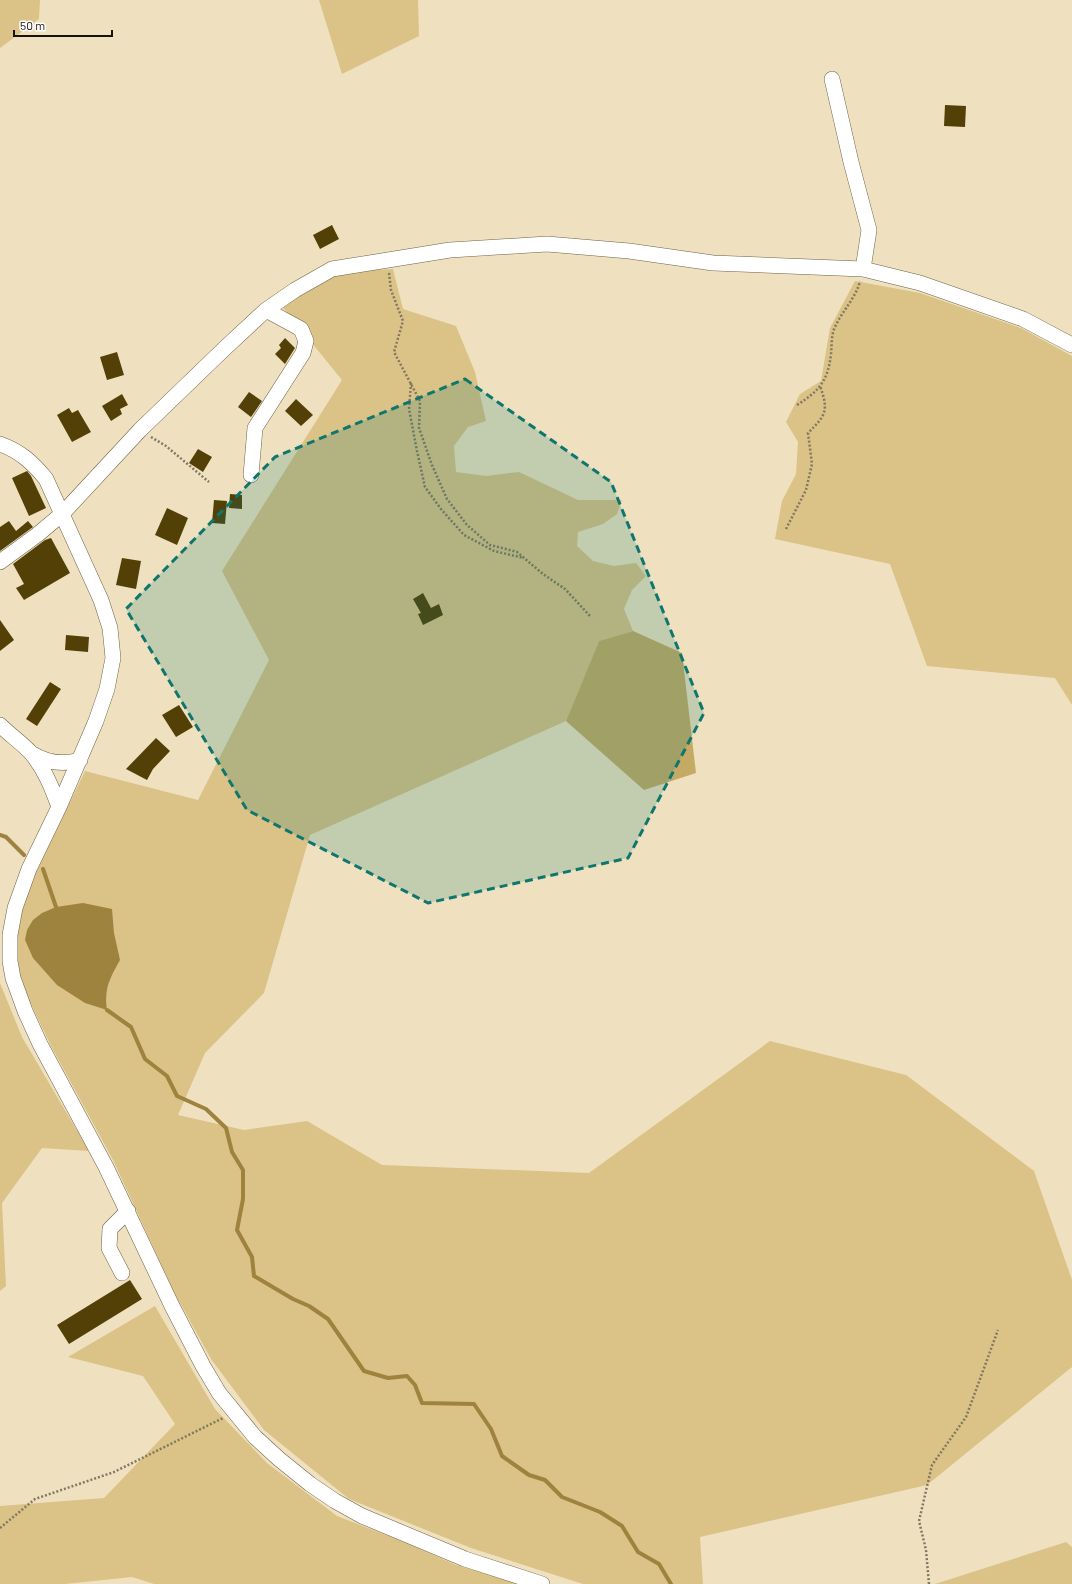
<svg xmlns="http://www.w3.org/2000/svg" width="1072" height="1584" font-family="Barlow,sans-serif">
  <rect width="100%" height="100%" fill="#efe1bf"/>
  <path fill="#dbc286" d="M0,0H40L39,19L0,48Z
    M319,0H418L419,36L342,74Z
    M393,269L403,309L456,326L475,372L486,421L468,427L454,446L456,472L486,476L519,472L578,500H622L617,514L603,524L578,532L577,546L593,561L614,566L636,563L646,576L632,590L624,609L633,631L599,641L566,721L310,835L264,993L205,1053L178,1115L244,1130L307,1121L382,1165L589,1173L770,1041L906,1075L1034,1171L1072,1280V1367L927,1485L700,1537L703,1584H583L471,1548L349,1499L264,1430L211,1359L174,1292L113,1160L51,1046L22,985L16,949L19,908L85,771L198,800L269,660L222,571L342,380L280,304L334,272Z
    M855,281L920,293L1021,328L1072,356V705L1055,678L927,666L890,564L775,539L782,501L796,474L798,442L786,422L800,394L821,381L830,328Z
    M0,983L22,1037L89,1151L42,1148L2,1203L6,1286L0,1291Z
    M155,1306L215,1409L267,1463L337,1516L404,1542L456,1565L522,1584H154L132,1577L65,1584H0V1506L104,1498L175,1424L143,1376L68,1357Z
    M1066,1542L1072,1547V1584H935Z"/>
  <path fill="#c5aa66" d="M633,631L682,653L696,773L644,790L566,721L599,641Z"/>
  <path fill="#9e833f" d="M83,903L112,909L114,933L120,960C110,978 104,988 107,1010L85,1003L57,985L33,958L25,940L27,930L33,920L42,913L56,907Z"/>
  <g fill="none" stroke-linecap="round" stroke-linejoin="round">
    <path stroke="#9e833f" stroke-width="4" d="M0,835L6,837L24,855
      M43,869L56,907
      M107,1010L131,1027L145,1059L167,1076L177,1096L206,1109L226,1128L232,1152L243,1170V1199L237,1230L252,1257L254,1276L293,1299L309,1306L328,1319L364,1371L388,1378L407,1376L415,1385L422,1403L474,1404L491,1429L502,1456L529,1475L545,1480L562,1497L600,1512L622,1526L638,1552L659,1564L671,1584"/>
  </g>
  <path fill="#534007" d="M945,105L966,106L965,127L944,126Z
    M332,225L339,239L320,249L313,235Z
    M285,338L295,348L285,364L275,354L281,348L279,345Z
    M117,352L124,375L107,380L100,357Z
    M249,392L262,401L251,417L238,407Z
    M122,394L128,405L120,409L122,414L111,421L102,406Z
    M296,399L313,415L301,426L285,411Z
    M69,408L72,413L78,410L91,432L72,442L57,415Z
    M198,449L212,457L203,472L189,463Z
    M27,471L31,476L46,508L29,516L12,478Z
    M230,494L242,495V509L229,508Z
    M214,500L227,501L225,524L212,523Z
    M167,508L188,518L177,545L155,535Z
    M9,521L16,531L28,521L33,527L0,551V527Z
    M51,538L70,573L24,600L16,588L24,584L13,564L45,540Z
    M122,558L141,561L136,589L116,585Z
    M423,593L431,608L439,604L443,615L423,625L418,614L421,613L413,599Z
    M0,620L14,640L0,651Z
    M66,635L89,637L88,652L65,650Z
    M50,682L61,689L37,726L26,719Z
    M179,705L193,727L176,737L162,715Z
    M156,738L170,751L153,769L147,780L126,769Z
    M130,1280L142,1299L69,1344L57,1325Z"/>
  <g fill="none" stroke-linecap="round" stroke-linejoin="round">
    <defs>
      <path id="minor" d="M832,79L851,162L869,230L863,269
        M0,444C20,451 33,463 46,479L101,600L110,628L113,658L107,689L96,721L59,807L29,869L15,908L10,935V961L13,978L25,1011L40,1044L106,1167L172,1306L203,1366L219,1393L255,1437L279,1459L310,1484L335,1501L362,1516L465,1559L542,1584
        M251,475L255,428L303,353L306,341L301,329L266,310
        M0,562L37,535L62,514L140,430L225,348L266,310L295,290L332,269L450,250L547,244L629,251L713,263L863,269L920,283L1023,319L1072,345
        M0,725C10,735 23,744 32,754C45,770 52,788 59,807
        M31,753C47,763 63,765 80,760
        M122,1273L109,1248L110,1229L128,1211"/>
    </defs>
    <use href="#minor" stroke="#6e6244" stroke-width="16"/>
    <path stroke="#817861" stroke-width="2.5" stroke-dasharray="2 2" stroke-linecap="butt" d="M389,273L391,290L403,321L394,352L420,401L419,428L432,465L447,499L467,525L490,545L517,552L543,574L565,589L590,616
      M411,383L409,409L417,451L425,487L441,509L464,535L494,551L524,558
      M797,405C819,391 828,381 831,354C832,345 831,335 835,327C842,311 856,298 860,281
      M151,437L166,446L209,482
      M786,529L806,490L812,464L808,433C826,415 829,411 820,386
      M0,1528L35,1499L114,1472L223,1418
      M929,1584L926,1550L919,1521L932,1465L966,1417L998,1330"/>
    <use href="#minor" stroke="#fff" stroke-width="15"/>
  </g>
  <path fill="#0f766e" fill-opacity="0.2" stroke="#0f766e" stroke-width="3" stroke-dasharray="8 5" stroke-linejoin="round" d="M465,379L611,482L704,713L628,858L428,903L247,810L126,609L275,457Z"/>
  <path d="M14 30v6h98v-6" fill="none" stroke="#181307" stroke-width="2"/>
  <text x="20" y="30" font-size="12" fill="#181307" stroke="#ffffff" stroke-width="3" paint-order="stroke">50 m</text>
</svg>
